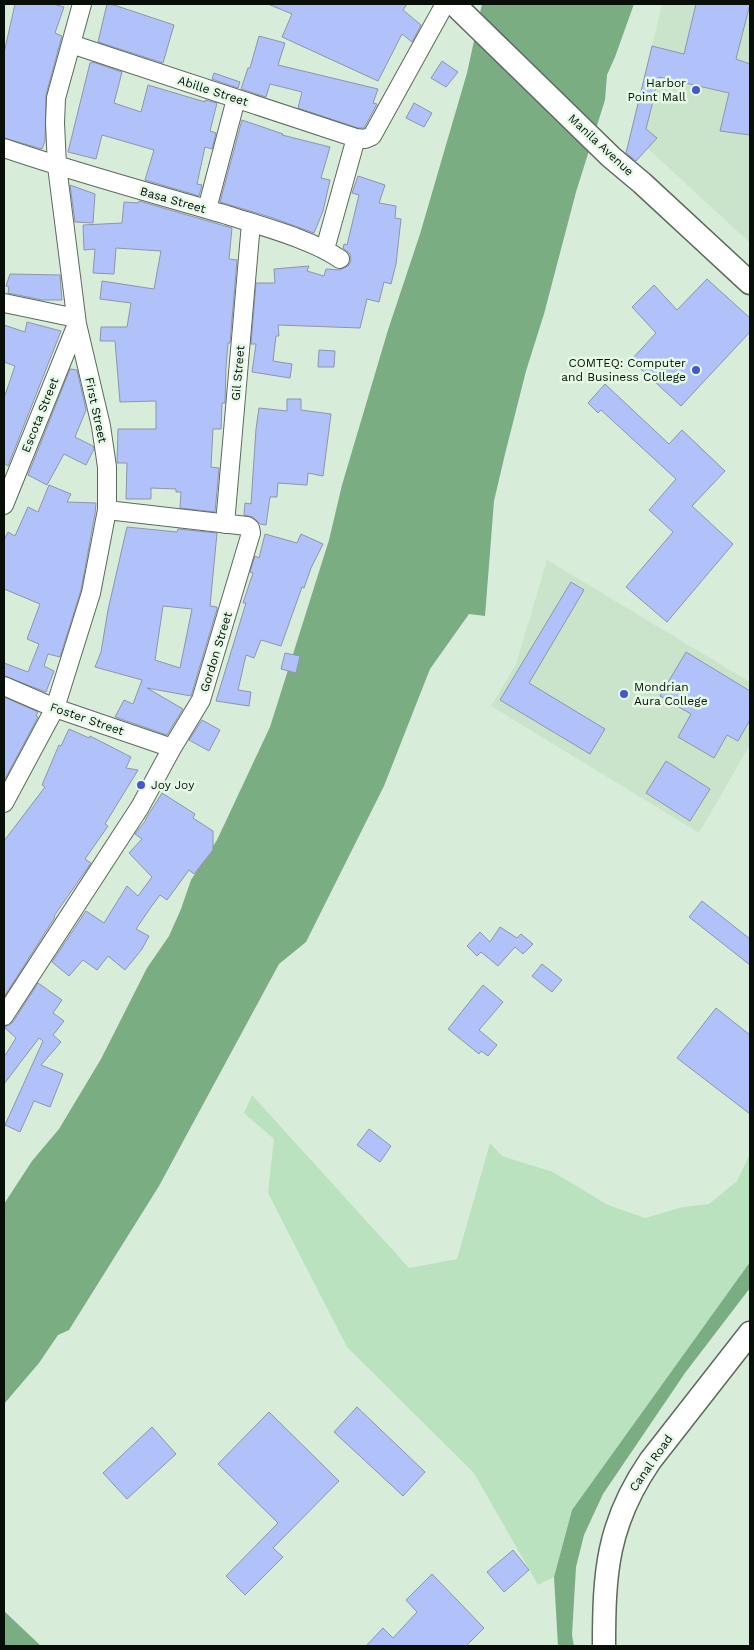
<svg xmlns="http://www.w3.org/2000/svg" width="754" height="1650" font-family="'Work Sans',sans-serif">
  <rect width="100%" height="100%" fill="#d8ecda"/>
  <path fill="#cae4cc" d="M662,4H750V243L631,133Z
    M547,560L750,682V745L699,833L491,706L516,664Z"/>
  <path fill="#bbe2bf" d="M252,1095L409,1268L457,1259L490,1143L502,1156L553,1172L608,1205L645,1218L683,1207L709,1204L737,1181L750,1154V1262L572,1510L554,1577L538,1585L474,1473L347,1347L268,1193L274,1139L244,1113Z"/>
  <path fill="#7bad82" d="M482,4H634L615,57L607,75L605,100L576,192L544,314L526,371L505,454L494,501L485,616L469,614L430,669L384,786L306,942L279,964L159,1186L69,1330L58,1335L39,1363L4,1404V1204L32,1161L59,1129L101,1059L147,968L169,936L181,909L191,880L217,840L270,727L329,540L342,485L388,330L420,234L467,73Z
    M750,1262V1288L685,1373L603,1494L584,1535L576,1567L572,1635L574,1646H558L554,1577L572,1510Z
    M4,1611L41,1646H4Z"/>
  <path fill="#b1c2fa" stroke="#8e95aa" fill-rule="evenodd" d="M15,4H53L64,7L55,33L62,36L46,95L45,141L42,149L4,138V53Z
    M107,4L114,5L174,25L163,63L98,42Z
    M268,4H407L403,10L421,25L412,42L402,34L378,81L282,37L292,14Z
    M696,4H750L736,59L750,64V135L720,131L729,93L659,77L646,129L657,138L636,161L626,153L652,46L684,54Z
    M259,36L285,43L278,65L378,89L373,103L377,104L364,128H358L298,108L302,92L270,84L266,97L241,89L248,68H250Z
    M442,61L458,72L446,87L431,78Z
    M93,62L122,72L114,103L141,112L148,85L205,102V100L217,103L210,131L216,133L212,149L205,147L197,184L202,185L199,196L145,180L154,150L102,135L96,159L68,152L90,63Z
    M214,73L240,82L238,88L212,79Z
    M414,103L432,113L424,127L406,118Z
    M242,120L283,134L282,135L330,147L321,178L330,180L323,211L314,233L273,218L220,202Z
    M358,176L385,185L379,203L396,206L395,218L401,219L396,264L391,284L384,282L379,302L367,299L360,328L278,325L279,336H276L273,361L292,364L290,378L252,372L256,344H251L256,283H275L274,269L309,266L307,271L324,276L326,269L340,270L349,265L351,260L350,254L343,248L344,244L347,245L359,195L352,193Z
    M70,185L95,194L93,223L75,222Z
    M139,201L232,228L229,259L237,260L230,343H228L226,367L225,403H222L221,429H213L211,467L219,468L215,512L180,508L181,492H176V489L151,488V499H126L127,463H117L118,429H156V401L120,402L115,341H100L101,327H127L131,303L100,299L102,281L154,289L161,251L116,248L114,274L93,273L95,249L84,250L83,225L122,223L124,202L138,203Z
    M10,274L60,275L62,300H42L8,293L9,287L6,286Z
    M707,279L750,318V332L681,406L631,360L656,333L632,307L654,285L677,310Z
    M27,322L61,331L8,466L4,463V398L15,366L4,362V325L25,332Z
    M319,350L335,351L334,367H318Z
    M70,369L77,370L86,410L75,437L93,446L94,449L86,465L64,454L47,485L28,475Z
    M605,384L669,444L682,430L725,471L692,506L733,544L667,622L626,587L673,532L649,510L676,479L601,410L598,413L588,403Z
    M287,399H301V410L331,414L323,476L308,473L307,485L278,483L277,497H270L266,525L260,524L253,517L244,515L245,503L251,504L256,429L259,408L287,411Z
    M49,485L71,494L67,502L96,503L95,514L81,590L60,657L48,654L44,666L54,671L46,692L4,676V663L28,672L39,644L27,639L40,604L4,589V540L8,532L15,536L28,507L38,512Z
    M127,527L177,532L178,529L217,533L210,606L217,607V609L191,696L147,688L183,709L167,735L115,717L124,700L133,704L142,680L95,667L101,652L108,610ZM163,606L192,609L180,668L155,660Z
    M265,534L297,543L301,534L323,544L311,568L304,588L302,587L281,646L261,640L254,658L246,655L238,690L251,692L249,706L216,701L246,603H243L253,573L250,572L255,556L259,558Z
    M571,582L584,590L529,683L605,729L590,754L500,700Z
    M686,652L750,691V720L738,741L727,735L714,758L678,737L691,714L660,696Z
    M285,653L300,656L296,673L281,669Z
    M4,697L38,712L36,716L38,717L4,781Z
    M202,720L220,730L209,751L189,740Z
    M69,729L89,738L90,736L131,757L126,768L138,770L105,824L108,826L85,859L91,863L54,916L55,917L4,997V841L45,787L42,785L59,745L61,746Z
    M666,761L710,789L690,821L646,793Z
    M162,793L195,814L193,818L213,831V850L194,874L189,870L167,900L160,895L151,907L136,929L149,936L142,949L125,970L108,956L97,970L83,960L69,976L52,962L86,911L104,923L127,886L138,896L152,877L129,853L142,839L135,834L146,820H145Z
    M702,901L750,939V965L689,917Z
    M500,927L517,938L521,934L533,944L523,954L515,947L498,966L481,952L477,956L467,946L480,932L490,942Z
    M542,964L562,980L552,992L532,976Z
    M38,983L62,1000L53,1013L64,1021L53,1035L61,1042L41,1065L63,1074L50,1107L34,1101L20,1132L5,1125L43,1041L39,1038L4,1084V1057L16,1038L4,1027L9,1025L13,1022Z
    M483,985L503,1002L479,1030L497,1045L488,1056L481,1051L479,1054L448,1029Z
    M716,1008L750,1035V1114L677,1058Z
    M369,1129L391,1146L380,1162L357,1145Z
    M357,1407L425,1472L403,1496L334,1432Z
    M269,1412L339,1481L273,1548L283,1557L245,1595L226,1576L278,1523L218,1464Z
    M152,1427L176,1454L127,1499L103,1473Z
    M513,1550L529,1570L504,1592L487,1572Z
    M432,1574L484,1628L466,1646H366L383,1628L393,1638L417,1612L406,1600Z"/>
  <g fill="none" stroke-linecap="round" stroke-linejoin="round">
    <defs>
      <path id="minor" d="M71,44L356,138L365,139L372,136L445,4
        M4,148C77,173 152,193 227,215C261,226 311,239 340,259
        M207,209L236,99
        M325,249L356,138
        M4,303L76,318
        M4,505L77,324
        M225,524L251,223
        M4,686L55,708L172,748
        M4,803L55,708L91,593L107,510V467L101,426L77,324L57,166L55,123L56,98L82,4
        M4,1016L140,807L172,748L201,700L251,533L250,528L247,526L107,510"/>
      <path id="major" d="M454,4L611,157L642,183L750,283
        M604,1646C604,1573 607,1524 650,1461L750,1333"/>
    </defs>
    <use href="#minor" stroke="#5a6b5c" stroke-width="20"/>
    <use href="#major" stroke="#5a6b5c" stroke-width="25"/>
    <use href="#minor" stroke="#fff" stroke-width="18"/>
    <use href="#major" stroke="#fff" stroke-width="22"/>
  </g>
  <g fill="#4457cb" stroke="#e5f9e7" stroke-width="2">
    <circle cx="696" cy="90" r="5"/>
    <circle cx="696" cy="370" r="5"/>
    <circle cx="624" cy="694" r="5"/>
    <circle cx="141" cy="785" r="5"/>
  </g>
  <g text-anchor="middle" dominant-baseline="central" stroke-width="5" stroke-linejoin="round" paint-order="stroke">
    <g font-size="12" fill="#080f09" stroke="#e5f9e7" text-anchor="end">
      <text x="686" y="83">Harbor<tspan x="686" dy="14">Point Mall</tspan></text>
      <text x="686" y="363">COMTEQ: Computer<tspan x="686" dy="14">and Business College</tspan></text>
      <text x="634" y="687" text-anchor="start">Mondrian<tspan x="634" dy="14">Aura College</tspan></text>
      <text x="151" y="785" text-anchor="start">Joy Joy</text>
    </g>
    <g font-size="12" fill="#080f09" stroke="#e5f9e7">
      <text transform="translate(213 91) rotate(18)">Abille Street</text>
      <text transform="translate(601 145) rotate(43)">Manila Avenue</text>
      <text transform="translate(173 200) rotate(16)">Basa Street</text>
      <text transform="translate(238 373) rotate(-85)">Gil Street</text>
      <text transform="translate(96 410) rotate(78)">First Street</text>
      <text transform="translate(40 415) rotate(-68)">Escota Street</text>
      <text transform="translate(216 652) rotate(-73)">Gordon Street</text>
      <text transform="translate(87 719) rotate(19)">Foster Street</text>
      <text transform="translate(651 1463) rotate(-55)">Canal Road</text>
    </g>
  </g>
  <rect width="754" height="1650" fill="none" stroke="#080f09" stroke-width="10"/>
</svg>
